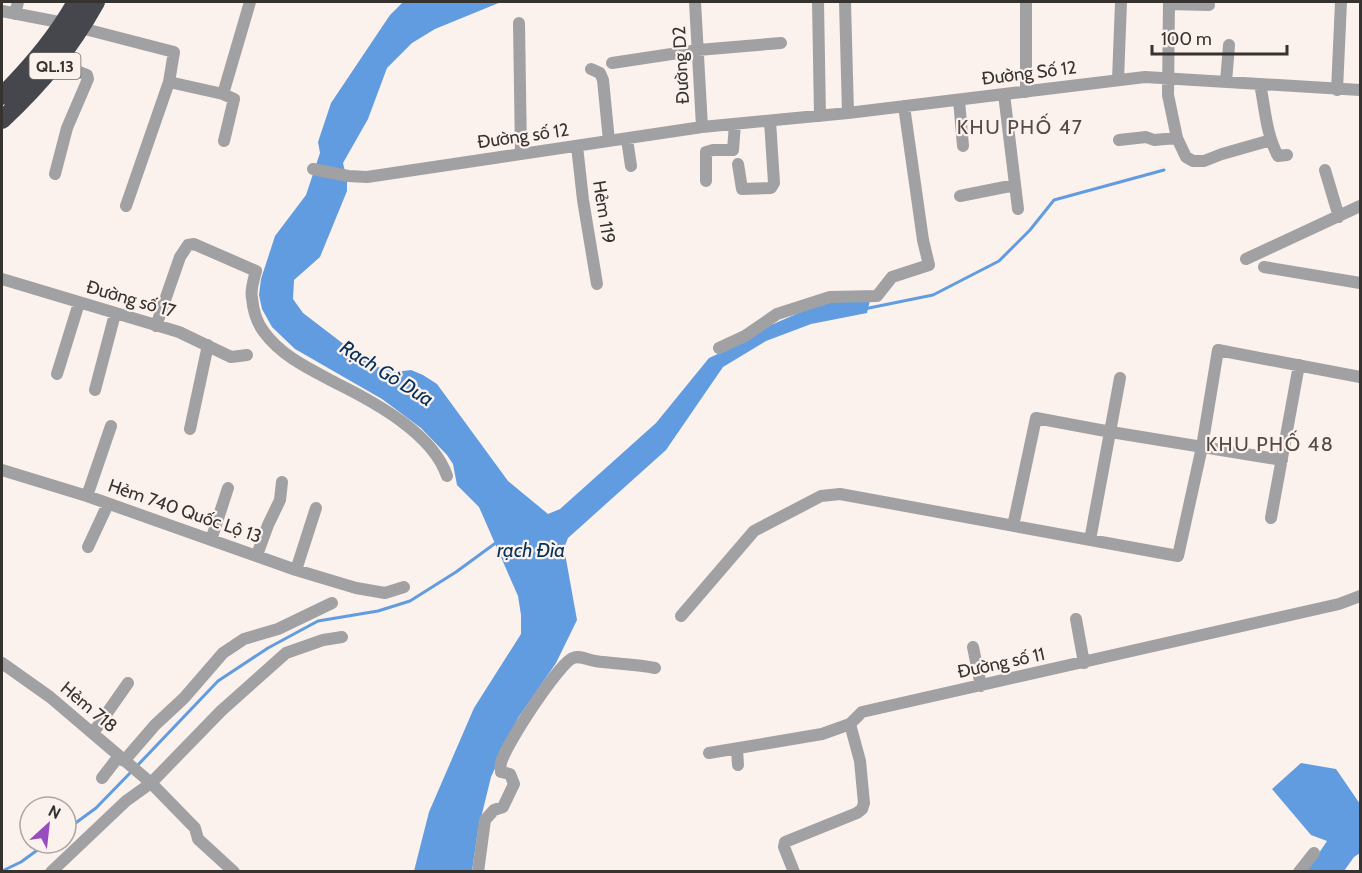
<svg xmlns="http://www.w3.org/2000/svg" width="1362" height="873" font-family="Cabin,sans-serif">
  <rect width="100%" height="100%" fill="#fbf1ed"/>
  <path fill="#619ce0" d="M403,2H501L435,29L412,43L387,68L368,119L343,163L347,180V191L320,257L294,280L293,299L303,313L371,365L395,372L411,370L423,375L437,384L508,481L548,514L560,509L656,423L709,358L744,342L771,325L815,306L838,301L870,300L867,313L811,324L766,341L723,367L666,450L568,538L564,548L577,620L556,663L518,718L491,777L478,830L472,871H414L429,812L474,708L521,634V615L518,596L479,507L457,485L453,464L447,455L421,428L382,399L295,349L272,327L262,309L259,295L261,279L275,236L306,195L320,153L318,142L331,103L390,15Z
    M1301,763L1336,769L1360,804V853L1354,857L1344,871H1307L1327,841L1311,835L1272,789Z"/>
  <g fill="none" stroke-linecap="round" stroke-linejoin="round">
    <path stroke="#619ce0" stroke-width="3" d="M864,309L933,295L999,261L1030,230L1054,200L1164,170
      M136,767L218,681L268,648L318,621L378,611L410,601L456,572L497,542
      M66,830L96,808L132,771
      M2,871L21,862L47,843"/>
    <path stroke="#a1a1a4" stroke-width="12" d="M695,2L702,127
      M818,2L820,116
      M845,2L848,113
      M1169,2L1168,95L1177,138L1186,157L1193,161H1204L1222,154L1271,140
      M1169,4L1209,5
      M2,11L64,23
      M15,14L18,2
      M519,23L521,153
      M81,28L174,52L169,82L126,206
      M612,63L698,50L781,43
      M591,69L600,73L603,80L609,141
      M1118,80L1121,2
      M169,82L223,94L234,99L224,141
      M1226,82L1229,45
      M1260,84C1265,108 1266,134 1278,156L1287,155
      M1337,90L1341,2
      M1026,92V2
      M223,94L250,2
      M1004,94L1018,209
      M959,100L963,146
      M627,139L631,166
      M1119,140L1146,137L1154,140L1177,138
      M577,146L583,200L597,284
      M738,164L742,189L771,188L774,183L770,121
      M313,169L348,176L367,177L702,127L848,113L1145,77L1360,90
      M1325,170L1339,217
      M55,174L67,128L88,79L87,75L57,63
      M706,181V152L713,150H733L735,124
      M960,196L1015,185
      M1246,259L1360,206
      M1264,267L1360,283
      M2,279L179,332L231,357L247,355
      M156,326L180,257L188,245L194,244L256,271C254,279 250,290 252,298C253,309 257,323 264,332C282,357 312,370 338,384C376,403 433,434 447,476
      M719,348L745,336L777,314L830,297L877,296L892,277L929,265L923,240L904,106
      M57,374L79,303
      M95,390L115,314
      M190,429L208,345
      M2,470L87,496L296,570L356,588L385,593L404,587
      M87,496L111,426
      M1271,518L1299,365
      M1013,526L1036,418L1111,432L1282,460
      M211,540L228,488
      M1090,540L1120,378
      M88,547L108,504
      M257,555L268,525L280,500L282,482
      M296,570L316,508
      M681,616L754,531L821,496L840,494L1178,556L1202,447L1218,350L1360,377
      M1076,619L1084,663
      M973,647L981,686
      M2,663L50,697L151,783L195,828L198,839L234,872
      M93,733L128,683
      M737,749L738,765
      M709,753L822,734L850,724L862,712L1339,604L1360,596
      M124,761L155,725L184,698L223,653L244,639L278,629L332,603
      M102,778L119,756
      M51,872L126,801L151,783L221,711L286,653L323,640L342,637
      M478,872L485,820L494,810L503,807L514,784L510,774L501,772C501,769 500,766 501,763C505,746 559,663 573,658C580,655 588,660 595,661C615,664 635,664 655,668
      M794,872L784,847L785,842L857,813L862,809L864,803L860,761L850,724
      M1299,872L1314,853"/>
    <path stroke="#46464d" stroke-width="18" d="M2,96C31,67 56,38 76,2
      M2,120C42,82 69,50 96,2"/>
  </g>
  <g text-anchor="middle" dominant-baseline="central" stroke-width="4.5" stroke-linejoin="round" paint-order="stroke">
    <rect fill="#fbf1ed" stroke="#706b69" stroke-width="1.5" x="29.5" y="53" width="51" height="26" rx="4.5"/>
    <g font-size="16" font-weight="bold" fill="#353230">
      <text x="55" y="66">QL.13</text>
    </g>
    <g font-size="18" fill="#353230" stroke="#fbf1ed">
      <text transform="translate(681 65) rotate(-93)">Đường D2</text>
      <text transform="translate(1029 73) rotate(-7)">Đường Số 12</text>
      <text transform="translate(523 136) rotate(-8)">Đường số 12</text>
      <text transform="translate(604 212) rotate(81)">Hẻm 119</text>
      <text transform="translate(131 299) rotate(16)">Đường số 17</text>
      <text transform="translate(185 511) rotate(19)">Hẻm 740 Quốc Lộ 13</text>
      <text transform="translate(1001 663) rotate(-12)">Đường số 11</text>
      <text transform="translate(89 707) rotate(40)">Hẻm 718</text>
    </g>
    <g font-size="20" letter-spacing="1.5" fill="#544b48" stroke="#fbf1ed">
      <text x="1020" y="127">KHU PHỐ 47</text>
      <text x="1270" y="444">KHU PHỐ 48</text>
    </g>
    <g font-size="20" font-style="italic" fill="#032f59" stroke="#fbf1ed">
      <text transform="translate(387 373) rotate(32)">Rạch Gò Dưa</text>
      <text x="531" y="550">rạch Đìa</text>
    </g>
  </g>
  <rect width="1362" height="873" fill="none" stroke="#353230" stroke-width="6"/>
  <g transform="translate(48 825) rotate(27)"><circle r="28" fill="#fbf1ed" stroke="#aca5a1" stroke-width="1.5"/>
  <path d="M0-4.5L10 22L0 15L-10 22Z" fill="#974dbf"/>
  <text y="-9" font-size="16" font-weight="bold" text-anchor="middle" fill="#353230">N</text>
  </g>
  <path d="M1152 45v9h135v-9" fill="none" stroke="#353230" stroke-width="3"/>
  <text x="1161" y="45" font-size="18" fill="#353230" stroke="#fbf1ed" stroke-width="4.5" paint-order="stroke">100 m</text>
</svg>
